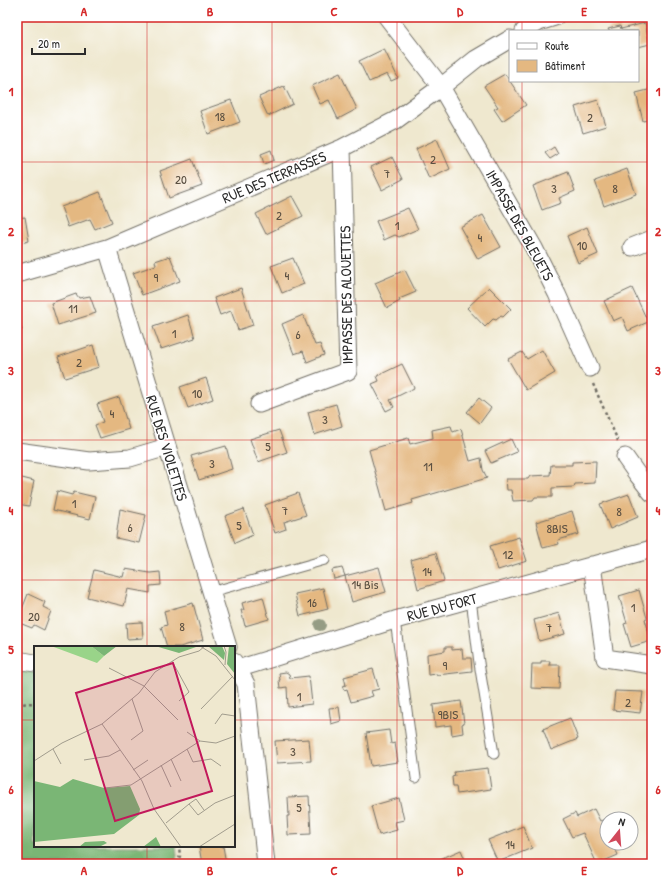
<svg xmlns="http://www.w3.org/2000/svg" width="669" height="881" font-family="'Patrick Hand',sans-serif">
  <rect width="100%" height="100%" fill="#fff"/>
  <filter id="ink" filterUnits="userSpaceOnUse"><feTurbulence type="fractalNoise" baseFrequency=".025" numOctaves="2"/><feDisplacementMap in="SourceGraphic" scale="8" xChannelSelector="R" yChannelSelector="G"/><feConvolveMatrix kernelMatrix="1 2 1 2 8 2 1 2 1" color-interpolation-filters="sRGB"/></filter>
  <filter id="wash" filterUnits="userSpaceOnUse"><feTurbulence type="fractalNoise" baseFrequency=".012" numOctaves="4" result="noise"/><feDisplacementMap in="SourceGraphic" scale="16" xChannelSelector="R" yChannelSelector="G"/><feGaussianBlur stdDeviation="0.9" result="paint"/><feColorMatrix in="noise" values="0 0 0 0 0 0 0 0 0 0 0 0 0 0 0 0 0 1.4 0 .05"/><feComposite in="paint" operator="in"/></filter>
  <g filter="url(#wash)">
    <rect width="100%" height="100%" fill="#efe8cf"/>
    <path fill="#7ab675" stroke="#527050" d="M17,664L35,669V846H176L177,856L174,864H17Z"/>
    <g id="blocks">
      <path fill="#e4b881" d="M645,23L650,44L638,47V31H609L608,29L620,26L621,29Z
        M384,49L398,78L391,81L387,74L369,82L359,61Z
        M340,73L357,109L338,119L329,100L320,104L312,86Z
        M505,74L526,105L502,121L494,109L498,107L484,86Z
        M284,86L293,104L268,116L259,97Z
        M652,89V119L643,121L636,93Z
        M231,100L240,122L208,134L200,111Z
        M598,100L606,126L583,133L575,107Z
        M437,139L450,169L429,179L416,149Z
        M554,147L558,154L550,159L545,153Z
        M271,150L274,160L264,164L261,154Z
        M392,157L403,179L382,190L371,167Z
        M192,159L202,186L169,198L160,171Z
        M627,169L636,194L604,206L595,181Z
        M568,172L575,191L559,198L561,203L542,210L533,186Z
        M100,192L112,222L95,229L90,219L68,227L61,207Z
        M292,196L303,216L266,234L256,214Z
        M408,208L418,229L399,237L395,235L384,240L376,221Z
        M483,215L501,247L478,259L460,227Z
        M25,217L29,241L17,244V218Z
        M587,227L598,254L578,263L567,236Z
        M170,256L180,281L142,295L133,273L156,265L155,261Z
        M293,258L304,284L282,293L271,266Z
        M405,270L416,292L399,299L400,301L387,308L375,283Z
        M489,287L511,309L503,317L501,316L496,320L493,319L485,327L467,308Z
        M241,288L253,325L238,330L231,311L220,315L214,298Z
        M632,288L648,322L628,331L622,317L613,321L604,301Z
        M76,294L79,298L90,296L96,313L58,325L51,303Z
        M17,314L22,330L17,332Z
        M188,315L195,338L161,349L153,327Z
        M303,315L315,345L320,344L324,355L307,362L303,351L294,354L282,324Z
        M93,345L99,367L65,378L58,357Z
        M542,350L555,373L526,390L508,359L522,352L527,359Z
        M402,364L414,388L390,400L394,407L386,411L372,384L379,381L377,376Z
        M206,378L213,399L188,408L180,387Z
        M119,397L129,429L100,438L95,425L103,422L97,404Z
        M479,398L491,408L480,423L467,412Z
        M336,404L342,426L314,435L308,412Z
        M451,426L453,432L461,429L470,461L481,458L483,470L487,478L412,500L413,503L386,511L369,450L408,438L410,444L433,438L432,430Z
        M279,430L287,452L258,462L250,439Z
        M511,439L517,452L491,463L485,451Z
        M226,446L232,469L199,480L191,456Z
        M596,461L595,483L575,484L574,487L552,488V497H535L533,500L513,501L511,490H507L506,479H528L530,476L550,475L551,465H572V462Z
        M18,477L34,481L29,506L17,504Z
        M57,491L72,495L74,492L95,497L90,519L53,510Z
        M298,493L306,515L284,522L286,529L275,533L265,505Z
        M629,494L638,517L610,529L600,504Z
        M120,509L146,515L139,543L116,538Z
        M244,509L253,535L235,543L225,516Z
        M572,511L579,534L558,540L559,544L543,548L536,522Z
        M519,537L527,561L498,570L490,546Z
        M436,553L444,581L418,589L411,560Z
        M379,567L386,592L352,602L345,576Z
        M342,568L345,576L334,579L332,570Z
        M125,569L150,573L160,572L161,585L150,586V593L128,589L124,606L87,597L94,570L123,577Z
        M323,588L328,609L300,616L295,594Z
        M639,590L647,618L645,619L651,641L631,647L624,624L627,623L619,596Z
        M28,594L45,602L43,607L51,611L44,630L34,625L32,628L17,622Z
        M263,597L269,619L245,626L241,610H244L242,603Z
        M193,603L203,640L180,647H167L161,627L167,625L164,611Z
        M559,613L565,634L539,641L534,620Z
        M142,622L143,638L127,639L126,623Z
        M445,647H452V650L462,649L463,658H471L472,671L437,675V674L428,675L427,654L445,651Z
        M541,661H550L549,665H560L559,689L531,688L532,664H541Z
        M373,669L379,689L371,691L373,696L351,702L347,689L344,690L342,686L346,685L344,677Z
        M286,672L289,674L290,678L309,676L312,704L288,707L287,687L280,688L279,680H280L279,673Z
        M615,691L643,692L640,713L613,710Z
        M461,701L464,723L462,724L463,733L452,735L451,725L435,727L433,705Z
        M339,707L341,721L331,724L329,708Z
        M570,718L578,739L551,750L543,729Z
        M389,730L391,744L395,743L398,762L371,766L366,733Z
        M309,739L311,761L277,763L275,741Z
        M488,768L491,789L457,794L456,786H453L452,777L455,776L454,772Z
        M309,796L311,834L288,835L287,816H289L288,797Z
        M399,798L404,820L395,822L397,830L379,835L371,806Z
        M594,809L600,821L603,820L607,829V843H613L618,855L597,864L583,833L572,837L563,819L575,813L577,817Z
        M523,826L532,848L498,862L488,840Z
        M199,846H223L226,864H202Z
        M461,850L467,864H442L440,859Z"/>
    </g>
  </g>
  <g filter="url(#ink)">
    <use href="#blocks" fill-opacity="0" stroke="#706d64" stroke-width="1"/>
    <g fill="none" stroke-linecap="round" stroke-linejoin="round">
      <defs>
        <path id="service" d="M211,592L325,560
          M471,599L479,663L494,754
          M395,620L416,778"/>
        <path id="minor" d="M387,17L441,87L534,248L557,294L590,368
          M524,31L539,22L555,17
          M632,247L652,239
          M107,248L228,647
          M17,274L107,248L342,148L396,120L441,87L476,59L510,39
          M259,404L348,371L342,148
          M17,451L89,461L130,458L167,447
          M625,457L637,474L652,493
          M592,565L605,658L652,665
          M17,660L35,663
          M234,662L246,684L266,864
          M234,670L395,620L652,549"/>
      </defs>
      <use href="#service" stroke="#706d64" stroke-width="11"/>
      <use href="#minor" stroke="#706d64" stroke-width="19"/>
      <path stroke="#706d64" stroke-width="2.5" stroke-dasharray="3 3" stroke-linecap="butt" d="M593,384L618,441
        M17,704L35,703
        M177,864L180,856L179,846"/>
      <use href="#service" stroke="#fff" stroke-width="9"/>
      <use href="#minor" stroke="#fff" stroke-width="17"/>
    </g>
    <circle fill="#959c84" cx="320" cy="625" r="6"/>
  </g>
  <path fill="none" stroke="#d62828" stroke-width="1" stroke-opacity="0.55" d="M147,17V647M272,17V864M397,17V864M522,17V31M522,81V864M17,162H652M17,301H652M17,440H652M17,580H652M17,720H35M234,720H652M147,846V864"/>
  <g text-anchor="middle" dominant-baseline="central" stroke-width="3" stroke-linejoin="round" paint-order="stroke">
    <g font-size="13" fill="#594e40">
      <text x="220" y="116">18</text>
      <text x="590" y="117">2</text>
      <text x="433" y="159">2</text>
      <text x="387" y="173">7</text>
      <text x="181" y="179">20</text>
      <text x="554" y="188">3</text>
      <text x="615" y="188">8</text>
      <text x="279" y="215">2</text>
      <text x="397" y="225">1</text>
      <text x="480" y="237">4</text>
      <text x="582" y="245">10</text>
      <text x="287" y="275">4</text>
      <text x="156" y="277">9</text>
      <text x="73" y="308">11</text>
      <text x="174" y="333">1</text>
      <text x="298" y="334">6</text>
      <text x="79" y="362">2</text>
      <text x="197" y="393">10</text>
      <text x="112" y="413">4</text>
      <text x="325" y="419">3</text>
      <text x="268" y="446">5</text>
      <text x="212" y="463">3</text>
      <text x="428" y="466">11</text>
      <text x="74" y="503">1</text>
      <text x="285" y="510">7</text>
      <text x="619" y="511">8</text>
      <text x="239" y="525">5</text>
      <text x="130" y="527">6</text>
      <text x="557" y="528">8BIS</text>
      <text x="508" y="554">12</text>
      <text x="427" y="571">14</text>
      <text x="365" y="584">14 Bis</text>
      <text x="312" y="602">16</text>
      <text x="633" y="607">1</text>
      <text x="34" y="616">20</text>
      <text x="182" y="626">8</text>
      <text x="549" y="627">7</text>
      <text x="445" y="665">9</text>
      <text x="299" y="696">1</text>
      <text x="628" y="702">2</text>
      <text x="448" y="714">9BIS</text>
      <text x="293" y="751">3</text>
      <text x="299" y="807">5</text>
      <text x="510" y="844">14</text>
    </g>
    <g font-size="15" fill="#2b2b2b" stroke="#fff">
      <text transform="translate(274 177) rotate(-23)">RUE DES TERRASSES</text>
      <text transform="translate(520 225) rotate(61)">IMPASSE DES BLEUETS</text>
      <text transform="translate(346 295) rotate(-91)">IMPASSE DES ALOUETTES</text>
      <text transform="translate(167 448) rotate(73)">RUE DES VIOLETTES</text>
      <text transform="translate(442 607) rotate(-15)">RUE DU FORT</text>
    </g>
  </g>
  <g transform="translate(34 646)">
    <rect width="201" height="201" fill="#efe8cf"/>
    <path d="M17,0H57L70,10L63,17Z" fill="#99d489"/>
    <path d="M57,0H83L70,10ZM121,0H161L162,1L145,7ZM174,0H188L191,7L190,14ZM195,0H201V28L193,18ZM39,133L70,142L96,140L106,163L105,169L80,188L0,196V135L26,141ZM122,191L127,201H109ZM70,195L73,197L65,201H45L51,196Z" fill="#7ab675"/>
    <path fill="none" stroke="#a19c8d" stroke-width="1" d="M166,0L182,10L201,34M190,0L192,6L191,19M138,15L155,46L145,55M75,22L110,40L144,74M167,63L199,30M68,78L108,135L120,163L147,201M181,78L188,68L201,70M153,86L166,95M97,94L109,85L98,53M19,103L27,118M153,103L159,116L177,113L187,120M137,113L147,135M50,114L75,110L86,104M0,115L28,97L68,78L105,47L121,26L145,11L165,5L171,0M127,119L137,141M99,124L114,114M71,142L97,139L166,95L182,97L201,90M155,158L162,153L170,164M132,177L155,158L164,169L181,157L201,149M165,201L201,178"/>
    <path fill="#c2185b" fill-opacity="0.15" stroke="#c2185b" stroke-width="2" d="M139,17L178,145L81,175L42,47Z"/>
    <rect width="201" height="201" fill="none" stroke="#2b2b2b" stroke-width="2"/>
  </g>
  <rect width="669" height="881" fill="none" stroke="#fff" stroke-width="44"/>
  <rect x="509" y="30" width="130" height="52" fill="#ffffff" stroke="#aaaaaa"/>
  <rect x="517" y="43" width="20" height="6" fill="#ffffff" stroke="#aaaaaa"/>
  <text x="545" y="50" font-size="12" fill="#2b2b2b">Route</text>
  <rect x="517" y="60" width="20" height="12" fill="#e4b881" stroke="#aaaaaa"/>
  <text x="545" y="70" font-size="12" fill="#2b2b2b">Bâtiment</text>
  <g transform="translate(619 831) rotate(17)"><circle r="19" fill="#ffffff" stroke="#aaaaaa"/>
  <path d="M0-3L7 15L0 10L-7 15Z" fill="#d1495b"/>
  <text y="-6" font-size="11" font-weight="bold" text-anchor="middle" fill="#2b2b2b">N</text>
  </g>
  <path d="M32 48v6h53v-6" fill="none" stroke="#2b2b2b" stroke-width="2"/>
  <text x="38" y="48" font-size="12" fill="#2b2b2b" stroke="#ffffff" stroke-width="3" paint-order="stroke">20 m</text>
  <rect x="22" y="22" width="625" height="837" fill="none" stroke="#d62828" stroke-width="1.5"/>
  <g font-size="13" text-anchor="middle" font-weight="bold" fill="#d62828">
    <text x="84" y="16">A</text>
    <text x="210" y="16">B</text>
    <text x="334" y="16">C</text>
    <text x="460" y="16">D</text>
    <text x="584" y="16">E</text>
    <text x="11" y="96">1</text>
    <text x="658" y="96">1</text>
    <text x="11" y="236">2</text>
    <text x="658" y="236">2</text>
    <text x="11" y="375">3</text>
    <text x="658" y="375">3</text>
    <text x="11" y="515">4</text>
    <text x="658" y="515">4</text>
    <text x="11" y="654">5</text>
    <text x="658" y="654">5</text>
    <text x="11" y="794">6</text>
    <text x="658" y="794">6</text>
    <text x="84" y="875">A</text>
    <text x="210" y="875">B</text>
    <text x="334" y="875">C</text>
    <text x="460" y="875">D</text>
    <text x="584" y="875">E</text>
  </g>
</svg>
